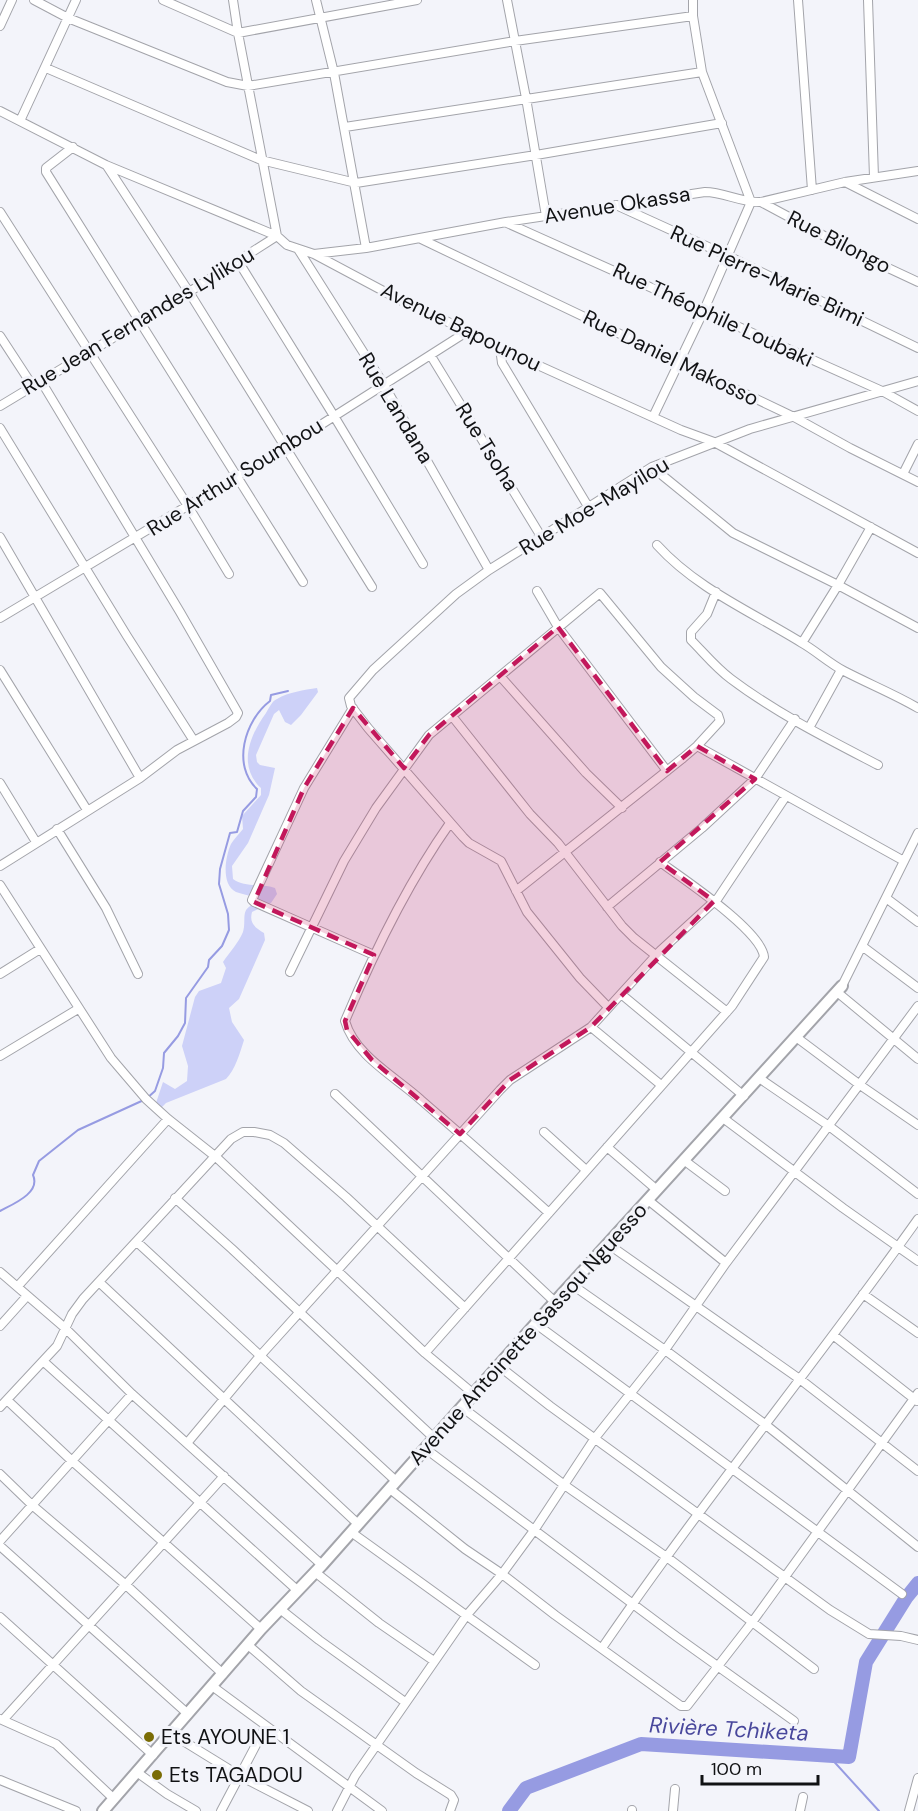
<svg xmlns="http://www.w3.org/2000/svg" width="918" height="1811" font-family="'DM Sans',sans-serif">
  <rect width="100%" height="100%" fill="#f3f4fa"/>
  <path fill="#cdd1f8" d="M317,688L318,692L301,715L291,725L285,722L279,710L274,714L256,755L257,762L260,765L275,768L269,795L248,843L232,866L233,879C245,888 261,883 275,888L277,894L271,903L252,912C249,924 255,927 264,933L265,940L239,999L229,1008L232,1022L244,1040C240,1053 235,1070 226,1079L166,1103L161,1108L156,1103L163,1082L175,1089L187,1081L188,1066L182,1046L195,997L199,991L221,983L226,968L223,962C229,953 239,942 243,932C247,920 239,908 256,904L254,897C248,895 241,894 236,892C221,885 225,857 231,844C234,839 239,834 243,829L242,816L261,795V788C237,766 250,735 266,713C269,708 272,701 277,699C289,692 304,690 317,688Z"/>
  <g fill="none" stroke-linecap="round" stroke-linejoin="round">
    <path stroke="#969be2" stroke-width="2" d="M0,1211C13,1204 41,1193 33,1175L39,1161L78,1130L146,1099L155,1091L163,1068L164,1053L178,1036L185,1023L186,998L208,967L209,960L222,946L229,930L228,914L219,884L220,869L230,833L237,832L243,811L256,797L257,789C232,766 244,721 270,701L271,695L288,691
      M828,1755L879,1811"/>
    <path stroke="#969be2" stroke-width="14" d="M509,1811L526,1788L641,1744L849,1757L866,1662L906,1598L918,1583"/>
    <defs>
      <path id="street" d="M34,0L68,18L227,82L248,86L515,41L693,16
        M163,0L238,33L417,0
        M316,0L334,73L366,248
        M507,0L526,98L546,216
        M693,0V16L702,72L751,202
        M798,0L812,190
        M868,0L874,177
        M0,26L12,0
        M46,68L261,160L356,183L536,155L722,123
        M0,111L106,165L277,236L287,245L314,254L404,302L468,331L500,348L681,430L714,442L918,553
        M20,121L76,0
        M345,127L702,72
        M73,147L46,168V172L303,582
        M107,166L189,292L372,587
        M845,182L918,219
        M761,202L856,253L918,282
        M616,205L728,256L918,348
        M0,212L188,506L229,574
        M507,223L882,391L918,411
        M421,239L794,417L850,448L918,482
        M298,249L384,385L489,570
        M314,254L366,248L506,222L705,192C724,192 742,203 761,202L845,182L918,171
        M238,261L334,416L423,564
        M0,336L32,385
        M500,348L502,363L589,508
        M431,356L542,538
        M0,406L189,292L277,236L238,33L233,0
        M653,417L704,310L751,202
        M0,428L127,636L194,741
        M652,467L733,533L838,585L918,628
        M903,474L918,444
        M0,537L140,778
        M657,545C697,589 752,612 802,643C816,651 829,663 844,671C869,684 894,694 918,708
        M537,591L558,627L667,771
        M716,592L707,614L691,632V640C704,653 716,668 731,679C776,713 828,739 878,765
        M0,618L286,447L468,331
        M802,643L838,585L871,527
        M0,670L87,810
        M500,676L586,773L622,808
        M353,708L304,788L252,900L254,902L374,955
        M452,716L530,814L558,843L622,926L634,938L727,1012
        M809,728L841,670
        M697,746L904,861
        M0,783L36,842
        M450,823C407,884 374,952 345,1021C355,1056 396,1077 421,1100C464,1137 507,1175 549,1213
        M57,829L106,908L138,974
        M0,866L140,778L177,750L228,723L236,717L238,713L180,612L41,381
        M0,885L111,1058L146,1099L168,1119L216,1157L425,1353L475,1395
        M886,898L918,922
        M607,907L702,828L755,779L795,719
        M862,946L918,988
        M290,972L344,861L376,808L429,735L600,593L661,667L694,697L718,715L720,721L697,746L683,758L516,891
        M0,974L40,949
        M842,986L918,833
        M837,992L918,1059
        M621,994L744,1096
        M608,1007L580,978L527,912L501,861L469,843L463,837L368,728L351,706L349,698L373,670L456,594L489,570L652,467L750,429L918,381
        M591,1027L661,1085
        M796,1037L860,1085L918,1125
        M0,1056L78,1009
        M759,1078L829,1126L918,1194
        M335,1094L555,1302
        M723,1118L843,1208L918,1261
        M544,1132L586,1170
        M607,1147L657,1190
        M685,1161L725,1191
        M175,1198L232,1249L434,1438
        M648,1200L726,1263
        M137,1242L396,1481
        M608,1244L801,1380L918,1471
        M0,1272L65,1328L132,1394L322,1565
        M99,1282L358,1524
        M571,1284L665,1350L766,1425L918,1547
        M18,1286L168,1119
        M863,1294L918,1333
        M536,1324L902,1594
        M0,1326L27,1296
        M833,1335L917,1401
        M425,1353L732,1006L764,957C762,931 682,878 660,862
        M43,1361L297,1590
        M499,1366L550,1406L830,1610L869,1634L901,1636L918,1640
        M7,1400L71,1460L261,1629
        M0,1407L57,1346L72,1314L83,1299L231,1139L243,1132H254L270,1135L284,1143L346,1197L465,1308
        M463,1408L563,1484L668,1558L814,1669
        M188,1442L260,1356L500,1090L510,1080L591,1027L660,951L718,898L786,796
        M426,1449L677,1637L794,1721
        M0,1474L32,1505L126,1585L223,1674
        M390,1489L465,1549L502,1574L555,1615L681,1706H687L753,1621L918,1393
        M351,1532L535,1665
        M0,1541L132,1394
        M0,1546L188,1714
        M315,1572L379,1623L434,1661
        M280,1609L319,1640L405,1702
        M0,1617L153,1755
        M248,1645L301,1691L416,1773L451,1795L454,1800L450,1811
        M602,1648C702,1502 815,1364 918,1219
        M212,1686L382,1811
        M0,1719L56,1744L114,1799
        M3,1720L224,1476
        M172,1734L240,1776L308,1811
        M138,1773L167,1794L196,1811
        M0,1780L76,1811
        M221,1811L266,1726
        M337,1811L355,1776L466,1616L502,1574L535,1529L595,1438L665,1350L726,1263L918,1006
        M632,1811V1810
        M673,1811L675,1789
        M800,1811L803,1797
        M909,1811L918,1778"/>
      <path id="secondary" d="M103,1811L261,1629L322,1565L555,1302L842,986"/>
    </defs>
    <use href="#street" stroke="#a3a4aa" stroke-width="10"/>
    <use href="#secondary" stroke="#a3a4aa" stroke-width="14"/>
    <use href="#street" stroke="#fff" stroke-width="8"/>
    <use href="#secondary" stroke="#fff" stroke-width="10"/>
  </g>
  <path fill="#c2185b" fill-opacity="0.2" stroke="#c2185b" stroke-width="4.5" stroke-dasharray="12 8" stroke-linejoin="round" d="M558,627L667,771L697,746L755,779L660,862L714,901L591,1027L510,1080L460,1134L372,1060L347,1030L345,1021L374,955L254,902L304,788L353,708L404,768L429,735Z"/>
  <g fill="#7a6c05" stroke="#f3f4fa" stroke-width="2">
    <circle cx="149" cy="1737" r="6"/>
    <circle cx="157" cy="1775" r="6"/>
  </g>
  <g text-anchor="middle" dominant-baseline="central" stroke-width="6" stroke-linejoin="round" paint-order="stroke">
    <g font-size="21" fill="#111214" stroke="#f3f4fa">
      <text transform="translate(617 205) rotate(-9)">Avenue Okassa</text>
      <text transform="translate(839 242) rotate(27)">Rue Bilongo</text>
      <text transform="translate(767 276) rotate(25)">Rue Pierre-Marie Bimi</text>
      <text transform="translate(713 315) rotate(25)">Rue Théophile Loubaki</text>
      <text transform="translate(138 321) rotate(-31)">Rue Jean Fernandes Lylikou</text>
      <text transform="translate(461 327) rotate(26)">Avenue Bapounou</text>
      <text transform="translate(671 358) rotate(26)">Rue Daniel Makosso</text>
      <text transform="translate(396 408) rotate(59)">Rue Landana</text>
      <text transform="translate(487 447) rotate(58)">Rue Tsoha</text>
      <text transform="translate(235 477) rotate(-32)">Rue Arthur Soumbou</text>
      <text transform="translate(594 506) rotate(-31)">Rue Moe-Mayilou</text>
      <text transform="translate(528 1334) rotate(-48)">Avenue Antoinette Sassou Nguesso</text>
    </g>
    <g font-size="21" fill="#111214" stroke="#f3f4fa" text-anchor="start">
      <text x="161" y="1737">Ets AYOUNE 1</text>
      <text x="169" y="1775">Ets TAGADOU</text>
    </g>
    <g font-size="22" font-style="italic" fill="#49489c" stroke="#f3f4fa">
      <text transform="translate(729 1729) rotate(3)">Rivière Tchiketa</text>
    </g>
  </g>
  <path d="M702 1775v9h116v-9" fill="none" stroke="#111214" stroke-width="3"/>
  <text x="711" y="1775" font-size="18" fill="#111214" stroke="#f3f4fa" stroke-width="4.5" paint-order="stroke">100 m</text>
</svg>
